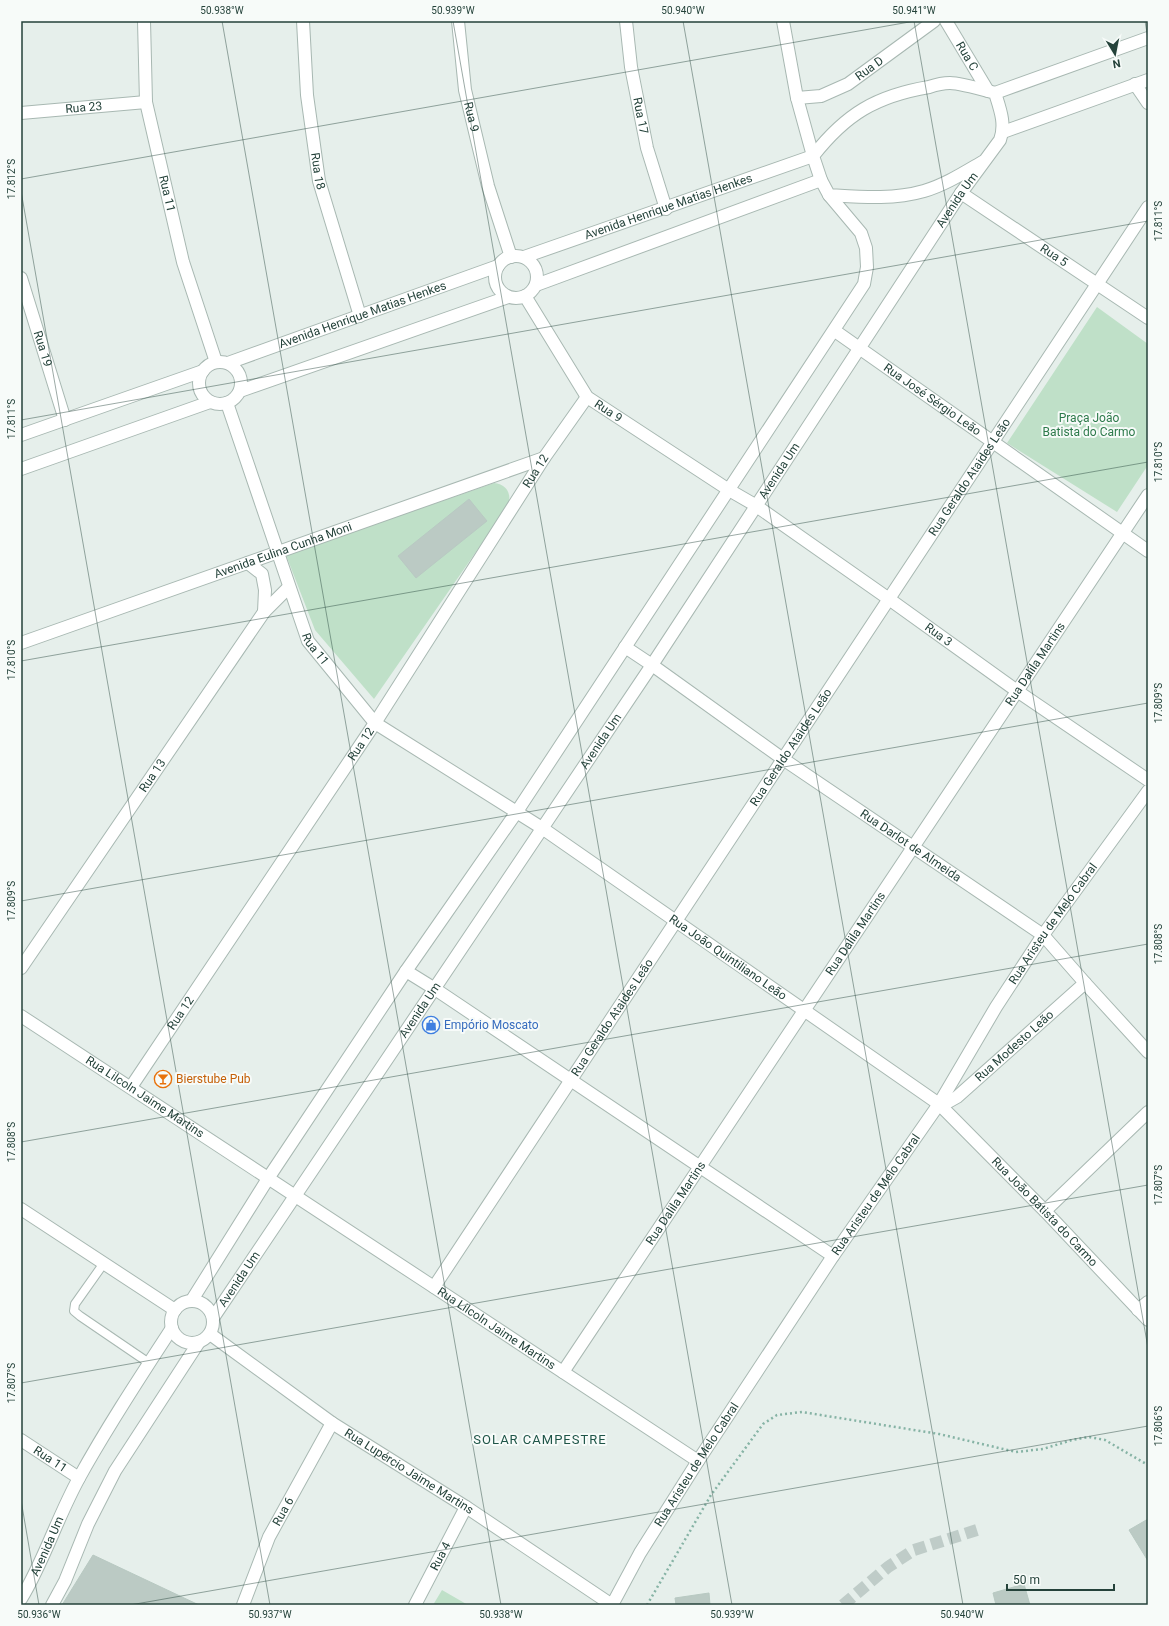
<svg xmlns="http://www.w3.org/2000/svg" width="1169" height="1626" font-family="Roboto,sans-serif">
  <rect width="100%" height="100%" fill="#e6efeb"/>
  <path fill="#bfe0c8" d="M1097,307L1148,344V465L1117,512L1007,443Z
    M494,483C507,484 513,495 507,507L374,699L315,630L286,555Z
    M442,1590L468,1605H433Z"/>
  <path fill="#bbcac4" stroke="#b8c9c2" d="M469,499L487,521L416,578L398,556Z
    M1148,1519V1561L1129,1530Z
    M93,1555L199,1605H62Z
    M1024,1584L1030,1605H996L993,1593Z
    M709,1593L710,1605H676L675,1598Z"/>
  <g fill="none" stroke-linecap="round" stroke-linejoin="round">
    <path stroke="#bfccc8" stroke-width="12" stroke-dasharray="12 6" stroke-linecap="butt" d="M843,1605L888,1567L914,1550L977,1530"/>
    <defs>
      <path id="service" d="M104,1263L75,1304L74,1311L80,1316L149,1363"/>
      <g id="minor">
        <path id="s1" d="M144,21L146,102L183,262L216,362"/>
        <path id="s2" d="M303,21L307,95L319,181L360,316"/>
        <path id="s3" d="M458,21L465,90L488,186L511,257"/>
        <path id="s4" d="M626,21L631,67L647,148L666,209"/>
        <path d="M783,21L797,98L813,156"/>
        <path id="s5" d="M946,21L988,91"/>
        <path d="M1135,84L1148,103"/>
        <path id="s6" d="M797,98L821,96L848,84L934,21"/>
        <path id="s7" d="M21,113L146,102"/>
        <path id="s8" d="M961,193L1148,318"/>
        <path id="s9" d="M21,278L65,420"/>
        <path id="s10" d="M525,296L587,397L729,490L755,505L889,599L1017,691L1148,780"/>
        <path id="s11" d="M835,331L1148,551"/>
        <path id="s12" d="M227,403L308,641L375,723L542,828L939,1104L1045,1211L1148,1320"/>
        <path d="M248,563L262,574L265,590L264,612"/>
        <path id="s13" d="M21,643L544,458"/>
        <path id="s14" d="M625,647L652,665L783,759L1043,935L1085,983L1148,1052"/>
        <path id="s15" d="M21,968L264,612L289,587"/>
        <path d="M406,971L435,989L833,1256"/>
        <path id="s16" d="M21,1016C248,1163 472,1313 698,1461"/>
        <path id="s17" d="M131,1087L375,723L544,458L587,397"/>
        <path id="s18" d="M941,1106L957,1097L1085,983"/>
        <path d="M21,1209L175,1310"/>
        <path d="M1045,1211L1148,1112"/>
        <path id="s19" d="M434,1287L1148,207"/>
        <path d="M1138,1310L1148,1302"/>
        <path id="s20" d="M210,1334L332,1423L466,1507L612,1605"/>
        <path id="s21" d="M563,1372L1148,495"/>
        <path id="s22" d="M21,1440L79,1478"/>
        <path id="s23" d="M243,1605L269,1537L332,1423"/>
        <path id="s24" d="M415,1605L466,1507"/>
        <path id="s25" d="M612,1605L640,1553L698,1461L833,1256L939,1104L996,1007L1043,935L1148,791"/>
      </g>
      <g id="tertiary">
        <path d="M995,93L1148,38"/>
        <path d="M1003,132L1148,80"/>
        <circle cx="516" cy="277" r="21"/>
        <path id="s26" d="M524,257L813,156"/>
        <path d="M536,285L821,180"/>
        <circle cx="220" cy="383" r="21"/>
        <path id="s27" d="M228,363L498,266"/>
        <path d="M240,391L508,297"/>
        <path d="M21,435L203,371"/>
        <path d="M21,469L210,402"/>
        <path d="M192,1300L269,1177L406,971L516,813L864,284L867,267L866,248L861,233L829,195"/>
        <circle cx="192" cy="1322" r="21"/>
        <path id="s28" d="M213,1318L652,665L961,193L1000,140C1006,124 1000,109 995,93C984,90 960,83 950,83C943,83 935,85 929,87C876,96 846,114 813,156L821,180L829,195C861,197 893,200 924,191C945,185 965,172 984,161"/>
        <path id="s29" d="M21,1599C44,1561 57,1518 79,1478C107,1427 140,1377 172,1328"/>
        <path d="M52,1605L65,1581L88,1524L115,1471L199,1342"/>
      </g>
    </defs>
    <use href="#service" stroke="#a8b8b2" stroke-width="10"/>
    <use href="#minor" stroke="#a8b8b2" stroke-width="14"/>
    <use href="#tertiary" stroke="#a8b8b2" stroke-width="14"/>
    <path stroke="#86b3a5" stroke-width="2.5" stroke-dasharray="2 3" stroke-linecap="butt" d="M647,1605L711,1495L763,1424L777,1415L802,1412L939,1434L1016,1452L1043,1449L1072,1440L1089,1437L1105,1440L1148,1465"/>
    <use href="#service" stroke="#fff" stroke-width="8"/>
    <use href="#minor" stroke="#fff" stroke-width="12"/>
    <use href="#tertiary" stroke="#fff" stroke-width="12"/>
  </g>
  <path fill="none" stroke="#24423a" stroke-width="1" stroke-opacity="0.45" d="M222,21L501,1605M453,21L732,1605M683,21L963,1605M914,21L1148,1348M1145,21L1148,39M21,179L915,21M21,191L270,1605M21,420L1148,221M21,661L1148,462M21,901L1148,703M21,1142L1148,944M21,1383L1148,1185M21,1500L39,1605M130,1605L1148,1426"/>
  <defs>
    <symbol id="shop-ring" viewBox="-11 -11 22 22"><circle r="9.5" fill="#f7fbf9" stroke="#3f7fe0" stroke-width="1.5"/><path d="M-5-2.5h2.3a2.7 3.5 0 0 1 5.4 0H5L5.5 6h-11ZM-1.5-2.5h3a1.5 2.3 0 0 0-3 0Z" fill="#3f7fe0"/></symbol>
    <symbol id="bar-ring" viewBox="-11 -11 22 22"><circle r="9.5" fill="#f7fbf9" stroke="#e8710a" stroke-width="1.5"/><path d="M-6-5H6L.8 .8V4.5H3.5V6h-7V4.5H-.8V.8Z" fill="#e8710a"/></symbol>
  </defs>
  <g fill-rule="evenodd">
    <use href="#shop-ring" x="421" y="1015" width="20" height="20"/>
    <use href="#bar-ring" x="153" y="1069" width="20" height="20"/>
  </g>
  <g text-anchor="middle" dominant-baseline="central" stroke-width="4" stroke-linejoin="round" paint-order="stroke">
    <g font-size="12" fill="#24423a" stroke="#f7fbf9">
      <text stroke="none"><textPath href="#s5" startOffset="41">Rua C</textPath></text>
      <text stroke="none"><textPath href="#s6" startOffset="80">Rua D</textPath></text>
      <text stroke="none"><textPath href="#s7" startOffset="63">Rua 23</textPath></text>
      <text stroke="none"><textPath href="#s4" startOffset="96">Rua 17</textPath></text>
      <text stroke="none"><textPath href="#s3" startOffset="97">Rua 9</textPath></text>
      <text stroke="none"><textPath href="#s2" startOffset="151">Rua 18</textPath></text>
      <text stroke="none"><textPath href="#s1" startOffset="175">Rua 11</textPath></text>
      <text stroke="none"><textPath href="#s28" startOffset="1343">Avenida Um</textPath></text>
      <text stroke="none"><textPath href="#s26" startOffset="153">Avenida Henrique Matias Henkes</textPath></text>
      <text stroke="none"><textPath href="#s8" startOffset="112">Rua 5</textPath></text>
      <text stroke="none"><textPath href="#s27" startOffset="143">Avenida Henrique Matias Henkes</textPath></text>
      <text stroke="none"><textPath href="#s9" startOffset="74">Rua 19</textPath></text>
      <text stroke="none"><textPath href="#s11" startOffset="119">Rua José Sérgio Leão</textPath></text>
      <text stroke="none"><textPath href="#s10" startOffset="144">Rua 9</textPath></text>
      <text stroke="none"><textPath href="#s28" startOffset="1019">Avenida Um</textPath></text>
      <text stroke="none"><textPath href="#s17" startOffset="737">Rua 12</textPath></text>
      <text stroke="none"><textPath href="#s19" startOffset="971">Rua Geraldo Ataides Leão</textPath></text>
      <text stroke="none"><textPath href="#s13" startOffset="278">Avenida Eulina Cunha Moni</textPath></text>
      <text stroke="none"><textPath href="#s10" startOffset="543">Rua 3</textPath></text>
      <text stroke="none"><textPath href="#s12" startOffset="262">Rua 11</textPath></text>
      <text stroke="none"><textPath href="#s21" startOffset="851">Rua Dalila Martins</textPath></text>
      <text stroke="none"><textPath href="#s28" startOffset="695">Avenida Um</textPath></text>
      <text stroke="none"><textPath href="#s17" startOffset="413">Rua 12</textPath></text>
      <text stroke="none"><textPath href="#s19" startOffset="647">Rua Geraldo Ataides Leão</textPath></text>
      <text stroke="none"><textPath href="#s15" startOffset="233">Rua 13</textPath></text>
      <text stroke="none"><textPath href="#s14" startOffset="348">Rua Darlot de Almeida</textPath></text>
      <text stroke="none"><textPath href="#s25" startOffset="812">Rua Aristeu de Melo Cabral</textPath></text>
      <text stroke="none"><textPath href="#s21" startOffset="527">Rua Dalila Martins</textPath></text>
      <text stroke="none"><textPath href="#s12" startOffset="781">Rua João Quintiliano Leão</textPath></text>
      <text stroke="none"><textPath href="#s28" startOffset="371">Avenida Um</textPath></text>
      <text stroke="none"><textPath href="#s17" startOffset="89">Rua 12</textPath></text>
      <text stroke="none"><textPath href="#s19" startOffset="323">Rua Geraldo Ataides Leão</textPath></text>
      <text stroke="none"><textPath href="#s18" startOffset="95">Rua Modesto Leão</textPath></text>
      <text stroke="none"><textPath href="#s16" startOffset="148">Rua Lilcoln Jaime Martins</textPath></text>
      <text stroke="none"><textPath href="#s25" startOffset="488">Rua Aristeu de Melo Cabral</textPath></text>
      <text stroke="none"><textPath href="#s21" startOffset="203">Rua Dalila Martins</textPath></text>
      <text stroke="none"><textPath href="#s12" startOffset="1189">Rua João Batista do Carmo</textPath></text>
      <text stroke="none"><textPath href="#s28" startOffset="47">Avenida Um</textPath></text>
      <text stroke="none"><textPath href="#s16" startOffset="569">Rua Lilcoln Jaime Martins</textPath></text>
      <text stroke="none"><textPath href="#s22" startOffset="35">Rua 11</textPath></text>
      <text stroke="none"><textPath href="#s25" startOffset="164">Rua Aristeu de Melo Cabral</textPath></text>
      <text stroke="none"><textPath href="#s20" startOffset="242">Rua Lupércio Jaime Martins</textPath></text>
      <text stroke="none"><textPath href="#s23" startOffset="102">Rua 6</textPath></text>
      <text stroke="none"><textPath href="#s29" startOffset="59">Avenida Um</textPath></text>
      <text stroke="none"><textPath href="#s24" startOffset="55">Rua 4</textPath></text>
    </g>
    <g font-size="12" fill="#2d7a4b" stroke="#f7fbf9">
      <text x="1089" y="418">Praça João<tspan x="1089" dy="14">Batista do Carmo</tspan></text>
    </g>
    <g font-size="12" fill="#366cbe" stroke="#f7fbf9" text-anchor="start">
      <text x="444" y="1025">Empório Moscato</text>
    </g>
    <g font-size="12" fill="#c56008" stroke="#f7fbf9" text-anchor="start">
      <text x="176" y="1079">Bierstube Pub</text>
    </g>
    <g font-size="13" letter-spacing="1" fill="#1f5548" stroke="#f7fbf9">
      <text x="540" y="1439">SOLAR CAMPESTRE</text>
    </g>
  </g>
  <rect width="1169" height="1626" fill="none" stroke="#f7fbf9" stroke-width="44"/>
  <g transform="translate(1115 54) rotate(170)" stroke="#f7fbf9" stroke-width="3" paint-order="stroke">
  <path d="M0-3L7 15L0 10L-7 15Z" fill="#24423a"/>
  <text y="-6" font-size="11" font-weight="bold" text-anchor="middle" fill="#24423a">N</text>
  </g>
  <path d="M1007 1584v6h107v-6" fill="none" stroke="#24423a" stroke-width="2"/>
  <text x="1013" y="1584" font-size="12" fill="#24423a" stroke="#f7fbf9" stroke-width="3" paint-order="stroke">50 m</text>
  <rect x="22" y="22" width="1125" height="1582" fill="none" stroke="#24423a" stroke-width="1.5"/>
  <g font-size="10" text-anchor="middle" fill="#24423a">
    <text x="222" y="14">50.938°W</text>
    <text x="453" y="14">50.939°W</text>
    <text x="683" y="14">50.940°W</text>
    <text x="914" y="14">50.941°W</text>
    <text transform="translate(11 179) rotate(-90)" y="4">17.812°S</text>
    <text transform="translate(1158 221) rotate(-90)" y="4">17.811°S</text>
    <text transform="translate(11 419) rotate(-90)" y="4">17.811°S</text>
    <text transform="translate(1158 462) rotate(-90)" y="4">17.810°S</text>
    <text transform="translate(11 660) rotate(-90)" y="4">17.810°S</text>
    <text transform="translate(1158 703) rotate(-90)" y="4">17.809°S</text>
    <text transform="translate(11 901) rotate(-90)" y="4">17.809°S</text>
    <text transform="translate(1158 944) rotate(-90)" y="4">17.808°S</text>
    <text transform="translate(11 1142) rotate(-90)" y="4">17.808°S</text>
    <text transform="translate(1158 1185) rotate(-90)" y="4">17.807°S</text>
    <text transform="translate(11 1383) rotate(-90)" y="4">17.807°S</text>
    <text transform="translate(1158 1426) rotate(-90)" y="4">17.806°S</text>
    <text x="39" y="1618">50.936°W</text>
    <text x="270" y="1618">50.937°W</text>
    <text x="501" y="1618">50.938°W</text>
    <text x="732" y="1618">50.939°W</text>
    <text x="962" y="1618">50.940°W</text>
  </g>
</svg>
